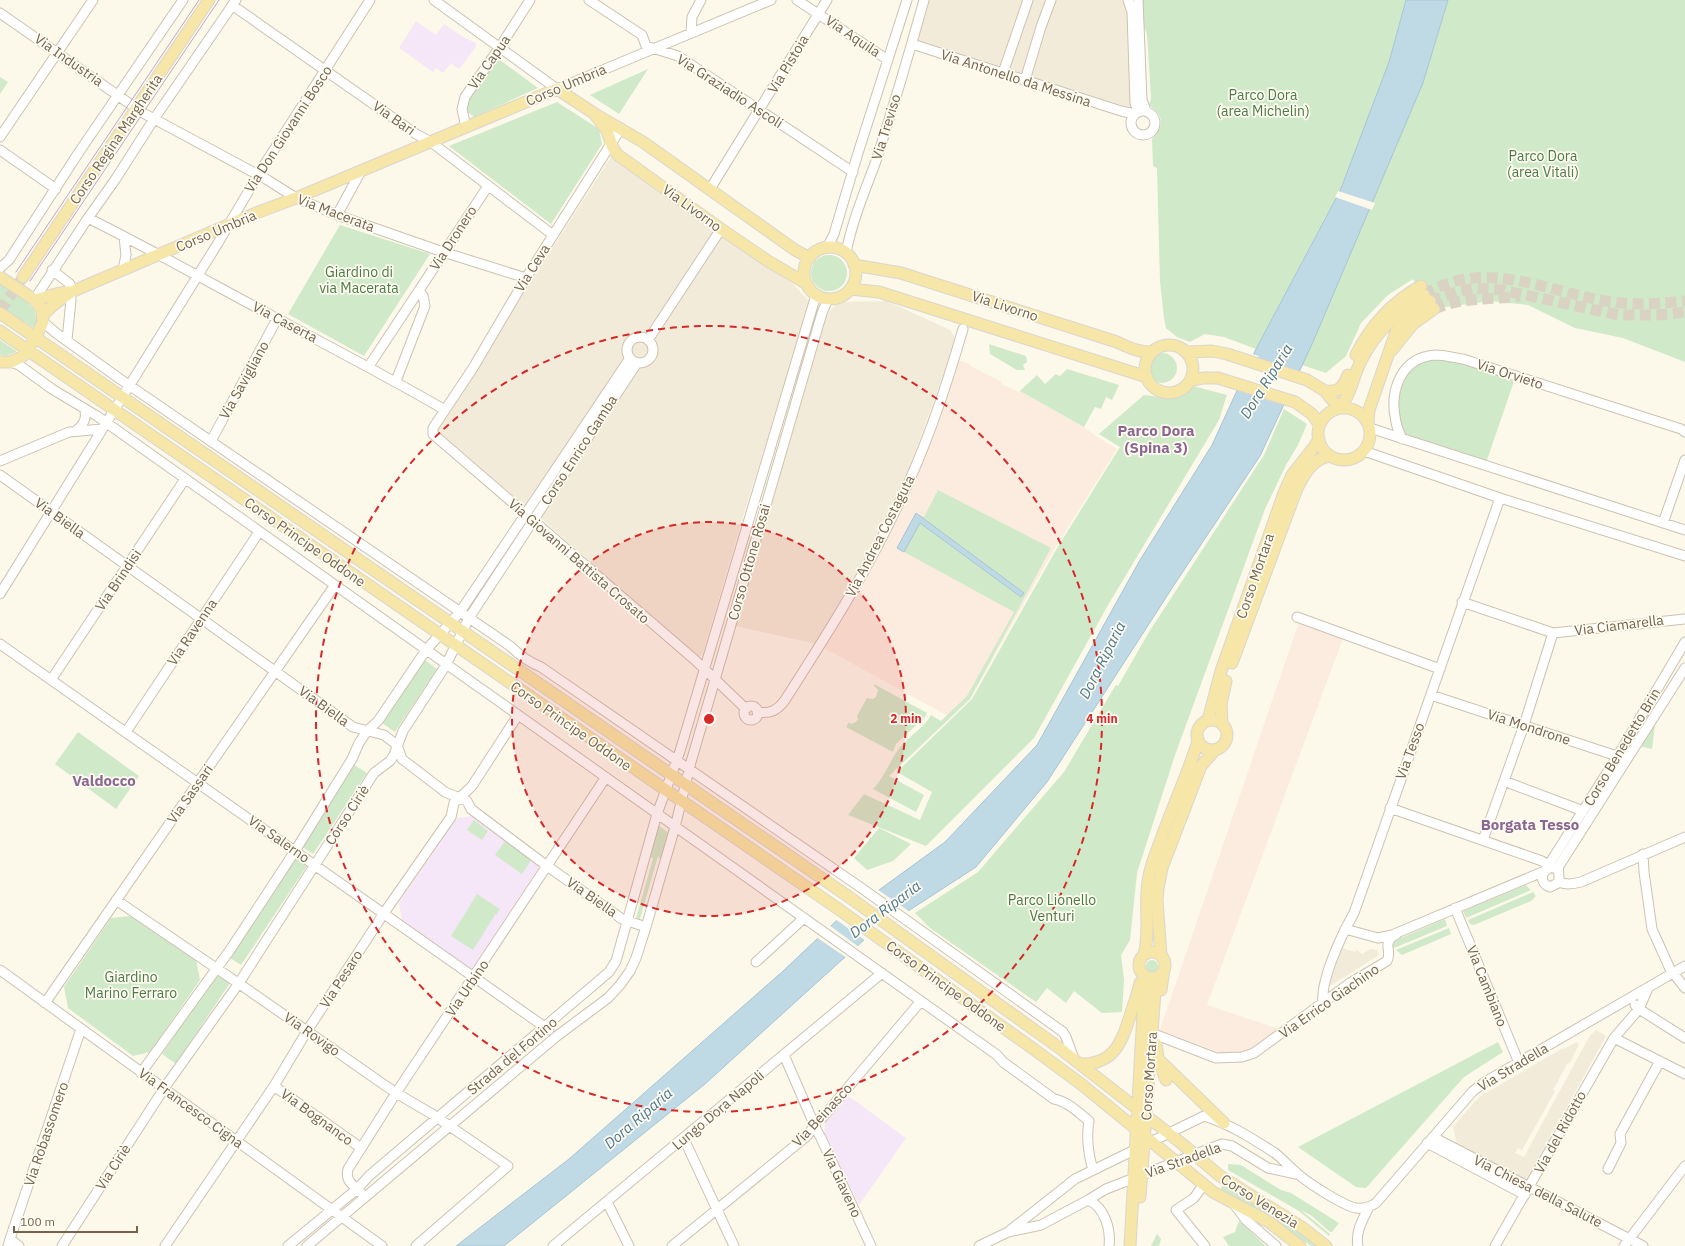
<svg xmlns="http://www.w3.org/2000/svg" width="1685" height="1246" font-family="'IBM Plex Sans',sans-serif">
  <rect width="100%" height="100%" fill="#fcf8ea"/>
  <path fill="#f3ebd9" d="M926,0H1123L1129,13L1136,64L1132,108L1052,86L916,42Z
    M611,157L793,284L810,302L746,507L702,656H695L543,520L438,434V429L488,348Z
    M887,301L950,330L956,339L907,475L865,561L817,644L735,626L825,318L837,302Z
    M1342,948L1355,952L1357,950L1362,954L1371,949L1377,950L1379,955L1332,985L1329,983Z
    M1596,1030L1606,1036L1527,1180L1457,1144L1453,1127L1479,1097L1563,1048L1564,1049L1577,1042L1579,1044L1570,1063L1567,1064L1558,1081L1553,1090L1555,1091L1539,1120L1522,1150L1518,1148L1515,1153L1524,1157L1589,1037Z"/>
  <path fill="#fbecdf" d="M957,360L970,364V366L1002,382L1001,384L1019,392L1020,391L1084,427L1097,437L1117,449L1055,548L970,699L950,717L824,648L851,600L857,592L904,506L917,477Z
    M1299,622L1343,638L1207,1005L1284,1031L1234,1058L1160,1030Z"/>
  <path fill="#f5e7f8" d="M416,21L436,35L444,24L463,37L476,43V47L459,69L451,63L443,73L436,68L433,72L399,48Z
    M474,816L541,865L472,969L402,921L399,902L457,818Z
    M847,1095L906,1138L859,1205L824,1135L825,1122Z"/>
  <path fill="#d0e9c9" d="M1141,0H1406L1389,62L1340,191L1256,349L1224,337L1205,334L1190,342L1177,337L1166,328L1164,318L1160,281L1157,168L1153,166L1152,139C1165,125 1164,116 1149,105L1151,98L1147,34L1142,22Z
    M1448,0H1685V362L1623,338L1575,328L1528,305L1490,301L1431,309L1413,279L1388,295L1361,323L1346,356L1326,373L1302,365L1423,83Z
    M497,58L538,88L474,117L468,112L466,101Z
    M648,69L619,114L590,95Z
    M0,77L8,82L0,94Z
    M557,102L599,129L602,144L551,224L449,146Z
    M340,225L430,254L364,356L288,314Z
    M811 273a18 18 0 1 1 36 0a18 18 0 1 1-36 0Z
    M0,284C13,293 47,308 34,328L0,307Z
    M0,340L16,351V352L6,356L0,355Z
    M989,344L1026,356L1027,362L1023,365L1025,370H1017L990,354Z
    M1147 368a15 15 0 1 1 30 0a15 15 0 1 1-30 0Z
    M1436,359L1461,361L1514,381L1486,463L1404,437L1400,429L1397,393L1407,369L1423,362Z
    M1067,369L1119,385L1112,400L1106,397L1101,409L1095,407L1084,427L1020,391L1037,375L1045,384L1056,374L1060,376Z
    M1193,386L1227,395L1219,420L1108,605L1034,738L926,846L848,815L864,794L920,820L932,792L897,772L972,699L1056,550L1120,447L1099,434L1144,395L1175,399Z
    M1284,409L1307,424L1298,445L1286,465L1265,509L1175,755L1137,873L1130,940L1121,955L1124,980L1122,1012L1102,1013L1074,991L1066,1003L1047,988L1036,1002L930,928L915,913L978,872L1064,772L1111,693L1116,685L1118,686L1149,632L1264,455Z
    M938,490L1051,548L970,699L889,776L924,795L916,812L873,789C885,777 890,760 900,747C910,735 923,729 931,715L941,721L967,696L1014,612L897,548L916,513L924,517Z
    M425,660L437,669L395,732L382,723Z
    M874,684L927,713L924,718L896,744L893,752L846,727L849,722L851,724L856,722L858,719L857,716L867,698L873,699L876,697L878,690L874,686Z
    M1656,718L1652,749L1639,746Z
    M78,732L139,776L116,809L55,764Z
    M353,764L367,773L313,854L299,845Z
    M474,820L488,831L482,840L467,830Z
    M657,824L670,834L662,862L658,856L640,919L636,918L653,859L648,853Z
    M879,828L911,844L893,861L867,870L854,858Z
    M505,841L531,860L522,874L495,855Z
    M293,857L307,866L241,965L227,956Z
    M1526,885L1531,890L1466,918L1463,911Z
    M1533,892L1536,896L1531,901L1474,925L1470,924L1468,920Z
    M477,894L500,909L496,915L491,912L495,915L473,950L451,936Z
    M131,916L196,960L200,980L150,1052L133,1056L68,1008L64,987L111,918Z
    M1445,919L1447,926L1394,948L1393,946L1394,941Z
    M1449,928L1451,934L1402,955L1396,950Z
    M1146 966a6 6 0 1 1 12 0a6 6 0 1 1-12 0Z
    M216,974L230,983L176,1064L162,1054Z
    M1498,1042L1503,1052L1464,1077L1366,1188L1356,1187L1298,1147Z
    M1228,1164L1241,1165L1281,1190L1291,1193L1339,1223L1332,1232H1330L1312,1216L1301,1210L1330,1234L1329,1236L1299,1211L1228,1170Z
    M1223,1183L1270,1210L1318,1246H1311L1273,1219L1221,1189Z
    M1239,1221L1266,1246H1229L1223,1237L1235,1232Z
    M1157,1234L1161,1239L1159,1246H1151Z"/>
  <path fill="#bfd9e5" stroke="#a6c6d6" d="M1406,0H1448L1423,83L1313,342L1260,456L1176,582L1047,782L976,867L865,939L705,1084L504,1246H456L569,1159L782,972L835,922L945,842L1037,745L1140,560L1212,445L1256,349L1340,191L1389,62Z
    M916,513L1024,593L1021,597L920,523L904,552L897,548Z"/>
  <path fill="#fcf8ea" d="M1338,191L1375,203L1372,210L1335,197Z
    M1252,354L1259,356L1258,358L1301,372L1286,404L1240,390L1239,391L1235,390Z
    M877,889L910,912L866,941L835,919Z
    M829,925L859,947L847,958L816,937Z"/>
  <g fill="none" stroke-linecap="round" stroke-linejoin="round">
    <path stroke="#dad3c3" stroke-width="11" stroke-dasharray="11 5.5" stroke-linecap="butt" d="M1424,295C1488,254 1555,297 1621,303C1643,305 1664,303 1685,301
      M1430,301L1459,291L1476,288L1502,290L1619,315H1658L1685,312
      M1434,309C1461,297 1491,300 1520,296
      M0,311L23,277"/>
    <defs>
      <path id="minor" d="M434,0L557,89L771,0
        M589,0L642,35L646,46L678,56L853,172
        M797,0L888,60
        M1128,0L1132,12L1135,103L1138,112
        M1138,0L1142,100L1146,111
        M232,5L416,134L431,142L553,235
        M0,13L143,113L266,179L296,198L337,215L443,252L526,278
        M691,33L692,17L701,0
        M912,44L1121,111L1135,114
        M1003,73L1028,0
        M1025,80L1041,27L1051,0
        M1131 123a12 12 0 1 1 24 0a12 12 0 1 1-24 0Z
        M466,127L462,109L465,97L500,47L530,0
        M621,128L526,278L473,368L433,428V434L695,660L746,709
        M0,137L93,0
        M0,150L56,189
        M710,189L827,0
        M337,215L361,171
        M88,218C152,250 214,285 278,319C334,349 390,378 445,410
        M827,248L834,234L858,153L907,0
        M846,253C852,221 865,191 876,161C893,108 909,54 924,0
        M0,268L9,260L79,152L183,0
        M52,270L70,284L71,300L67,340
        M123,270L126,255L124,237
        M34,300L88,218L115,180L154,119L236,0
        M43,322L56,333L120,379L510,646C520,656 528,662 541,667L860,887L1063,1032L1066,1037L1074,1059
        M627 350a13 13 0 1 1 26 0a13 13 0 1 1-26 0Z
        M648,340L721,229
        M11,362L19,365L52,389L97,416L997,1055L1003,1062L1054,1099C1067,1101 1079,1113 1089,1121C1086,1138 1088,1153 1093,1170
        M369,366L488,186
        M396,381L425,306L423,296L419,291
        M1370,428L1685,530
        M77,430C83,425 88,417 84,408
        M1402,439C1400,434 1397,428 1396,422C1389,392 1400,357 1436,355C1444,355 1455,358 1463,359L1681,429L1685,432
        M211,441L277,319
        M1364,451L1500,498L1685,556
        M0,461L69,432L102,429
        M0,475L353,727L384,735L397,745L402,759L445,792L467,801L471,809L547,866L622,919L646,927
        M1663,523L1685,460
        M0,594L218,243L261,170L370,0
        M1462,602L1553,633L1685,619
        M1297,617L1440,669
        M1685,642L1617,757L1543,874C1541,880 1544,885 1550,887L1558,883C1561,877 1557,872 1559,866L1685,668
        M0,644L549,1030
        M51,680L185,479
        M1431,695L1623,758
        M744 713a7 7 0 1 1 14 0a7 7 0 1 1-14 0Z
        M757,712C770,714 777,711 785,700C826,636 867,572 899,503C926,448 946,388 963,329
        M126,732L259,532
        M1504,781L1578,809L1582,813
        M1390,808L1542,861L1553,868
        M1483,840L1524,725L1553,633
        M1643,854L1644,872L1652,929L1670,969L1685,988
        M1559,882C1567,885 1572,884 1581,882L1685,837
        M116,900L241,985L396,1093L432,1114L508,1166L416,1246
        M1455,908L1519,1063
        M1345,929L1378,938L1392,935L1547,870
        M756,962L804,918
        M0,970L382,1246
        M45,1003L335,585
        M1323,1004C1320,980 1342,934 1354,913L1500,498
        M1635,1005L1639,1009L1685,1038
        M1154,1034L1216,1058L1242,1057L1254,1053L1350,983L1387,961C1393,950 1380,943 1397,934
        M1614,1038L1685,1074
        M784,1055L817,1131L821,1138L871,1246
        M141,1073L230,950L295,851L352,759L359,743L367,731L378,721L426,650L460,612L630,358
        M274,1086L361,1148
        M1433,1137L1643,1246
        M684,1139L734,1246
        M1427,1143L1525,1195
        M1608,1169L1621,1143L1620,1134L1660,1061
        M1204,1184L1194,1198L1176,1210L1205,1246
        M361,1193C352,1184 345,1181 348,1169L396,1093L606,777
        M1088,1200C1105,1207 1111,1230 1109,1246
        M607,1202L629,1246
        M1233,1203L1246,1220L1276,1246
        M1008,1232L1075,1179L1204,1116C1230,1124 1253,1139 1275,1153C1283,1159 1290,1168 1298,1174C1308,1183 1344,1206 1356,1208C1364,1209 1370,1207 1376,1203L1473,1091L1485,1082L1685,966
        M10,1239L81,1029
        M8,1246L10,1239L19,1246
        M62,1246L165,1087L239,983L374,773L390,761L394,755L403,731L446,665L469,618L637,363
        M165,1246L274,1086L307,1031L384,913L451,817L454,803L472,786L518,715
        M288,1246L357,1189L370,1175L609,972L616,961L657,814L680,751L816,295
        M307,1246L557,1036L608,998L620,985L630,971L636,958L646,927L675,827L691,762L822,313L828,299
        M553,1246L882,973
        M672,1246L807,1136L818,1120L823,1117L921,1001
        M979,1246L1008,1232L1041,1225L1088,1200L1106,1189L1222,1144L1232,1146L1268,1168L1296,1174
        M1358,1246C1355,1232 1363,1219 1369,1207
        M1495,1246L1614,1038L1639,1009L1648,988
        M1624,1246L1685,1166"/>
      <path id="major" d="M596,116L607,131L613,148L618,155L721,229L768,261L807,284
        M804 273a26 26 0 1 1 52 0a26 26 0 1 1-52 0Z
        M854,265L901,273L1117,342C1128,347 1141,354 1153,351
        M0,277L35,300L42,310L43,322L35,338L23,356L11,362H0
        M23,277L209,0
        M850,289L879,292L1147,377
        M35,300C46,298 57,292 68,292
        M0,313L849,897L1058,1047L1181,1143L1220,1176L1303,1228L1326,1246
        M43,316C50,305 61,300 71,292L256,213L296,198L557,89L595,114L643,142L795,250L810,258
        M0,331L837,908L1039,1053L1081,1084L1213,1192L1269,1222L1300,1246
        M1145 369a24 24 0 1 1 48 0a24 24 0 1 1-48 0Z
        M1392,350L1413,324L1434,309
        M1187,352L1212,351L1227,354L1307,380L1325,391L1339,408C1351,396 1353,376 1361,361C1375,332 1397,312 1424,295
        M1356,355C1371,325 1392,302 1421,286
        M1190,381L1203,378H1218L1295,402L1312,414L1319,424
        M1325,391C1339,393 1343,387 1348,375
        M1318 434a26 26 0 1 1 52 0a26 26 0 1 1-52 0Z
        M1368,423L1369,410L1396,332L1407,318L1418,308L1430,301
        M1232,663L1296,491C1303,476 1312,459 1329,456
        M1197 735a15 15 0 1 1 30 0a15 15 0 1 1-30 0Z
        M1208,720L1221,671L1284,493L1292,475L1314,447L1319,439
        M1222,724L1221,704L1226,681
        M1139 965a13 13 0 1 1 26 0a13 13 0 1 1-26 0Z
        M1144,955C1151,930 1143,903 1149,876C1151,864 1156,853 1160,842C1172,808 1187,776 1198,741
        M1161,956L1157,900L1158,888L1162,868L1201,766L1214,751
        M1161,990L1164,969
        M1156,1044L1158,1058L1166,1080
        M1161,1062L1224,1123
        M1080,1064C1115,1065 1122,1041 1131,1013C1134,1003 1138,993 1140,983
        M1140,1197L1156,978
        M1130,1246L1145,976"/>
    </defs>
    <use href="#minor" stroke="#cdc2b0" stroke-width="11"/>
    <use href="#major" stroke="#dbd6d1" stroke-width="13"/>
    <use href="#minor" stroke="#fff" stroke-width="9"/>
    <use href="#major" stroke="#f6e6a7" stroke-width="11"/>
    <path stroke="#bda8c6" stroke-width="1" d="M16,272L199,0
      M30,281L219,0"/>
  </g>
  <circle cx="709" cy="719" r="197" fill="#d62828" fill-opacity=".12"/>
  <g fill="none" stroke="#d62828" stroke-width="2" stroke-dasharray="7 5">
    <circle cx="709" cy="719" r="197"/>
    <circle cx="709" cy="719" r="393"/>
  </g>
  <g text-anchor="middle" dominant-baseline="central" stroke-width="3.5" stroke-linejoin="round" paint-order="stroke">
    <g font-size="14" fill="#75634e" stroke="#fefbf1">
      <text transform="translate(853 36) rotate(34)">Via Aquila</text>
      <text transform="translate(69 60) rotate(35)">Via Industria</text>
      <text transform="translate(489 62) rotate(-55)">Via Capua</text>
      <text transform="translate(788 64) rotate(-59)">Via Pistoia</text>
      <text transform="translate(1016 78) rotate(18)">Via Antonello da Messina</text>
      <text transform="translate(566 85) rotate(-23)">Corso Umbria</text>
      <text transform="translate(730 91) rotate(33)">Via Graziadio Ascoli</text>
      <text transform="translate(394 118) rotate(35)">Via Bari</text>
      <text transform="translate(886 127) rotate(-73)">Via Treviso</text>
      <text transform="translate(288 129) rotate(-57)">Via Don Giovanni Bosco</text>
      <text transform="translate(116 139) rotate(-56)">Corso Regina Margherita</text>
      <text transform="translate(692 208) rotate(36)">Via Livorno</text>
      <text transform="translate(336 213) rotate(21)">Via Macerata</text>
      <text transform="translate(216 231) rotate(-23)">Corso Umbria</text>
      <text transform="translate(453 238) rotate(-57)">Via Dronero</text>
      <text transform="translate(532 268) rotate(-58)">Via Ceva</text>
      <text transform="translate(1005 306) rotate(18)">Via Livorno</text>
      <text transform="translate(285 322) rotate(28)">Via Caserta</text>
      <text transform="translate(1510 374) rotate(18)">Via Orvieto</text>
      <text transform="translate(244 380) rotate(-61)">Via Savigliano</text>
      <text transform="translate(579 450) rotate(-57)">Corso Enrico Gamba</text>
      <text transform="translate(60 518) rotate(36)">Via Biella</text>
      <text transform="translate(880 536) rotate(-63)">Via Andrea Costaguta</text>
      <text transform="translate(305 542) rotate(35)">Corso Principe Oddone</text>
      <text transform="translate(579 561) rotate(41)">Via Giovanni Battista Crosato</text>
      <text transform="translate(749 562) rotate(-74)">Corso Ottone Rosai</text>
      <text transform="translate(1255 576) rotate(-71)">Corso Mortara</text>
      <text transform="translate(118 580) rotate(-56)">Via Brindisi</text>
      <text transform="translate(1619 625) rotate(-7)">Via Ciamarella</text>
      <text transform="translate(192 632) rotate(-56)">Via Ravenna</text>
      <text transform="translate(324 706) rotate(36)">Via Biella</text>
      <text transform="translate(571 726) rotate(35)">Corso Principe Oddone</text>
      <text transform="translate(1529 727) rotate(18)">Via Mondrone</text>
      <text transform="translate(1622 747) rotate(-59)">Corso Benedetto Brin</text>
      <text transform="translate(1410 751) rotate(-70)">Via Tesso</text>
      <text transform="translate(190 794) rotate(-55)">Via Sassari</text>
      <text transform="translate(347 815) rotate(-57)">Corso Ciriè</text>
      <text transform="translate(279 839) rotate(35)">Via Salerno</text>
      <text transform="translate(592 897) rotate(35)">Via Biella</text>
      <text transform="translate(341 979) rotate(-57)">Via Pesaro</text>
      <text transform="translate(946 986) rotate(36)">Corso Principe Oddone</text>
      <text transform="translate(1487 986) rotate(68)">Via Cambiano</text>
      <text transform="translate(467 988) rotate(-56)">Via Urbino</text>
      <text transform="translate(1329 1001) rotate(-35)">Via Errico Giachino</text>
      <text transform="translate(312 1034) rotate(35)">Via Rovigo</text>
      <text transform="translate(512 1056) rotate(-40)">Strada del Fortino</text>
      <text transform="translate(1513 1067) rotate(-31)">Via Stradella</text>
      <text transform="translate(1149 1076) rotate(-86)">Corso Mortara</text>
      <text transform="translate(191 1108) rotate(36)">Via Francesco Cigna</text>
      <text transform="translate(718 1110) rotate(-40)">Lungo Dora Napoli</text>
      <text transform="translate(822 1115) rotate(-47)">Via Beinasco</text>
      <text transform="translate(317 1117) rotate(36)">Via Bognanco</text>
      <text transform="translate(1560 1132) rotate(-61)">Via del Ridotto</text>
      <text transform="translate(46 1134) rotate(-71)">Via Robassomero</text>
      <text transform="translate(1183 1160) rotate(-20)">Via Stradella</text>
      <text transform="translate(113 1167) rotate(-57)">Via Ciriè</text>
      <text transform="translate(842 1183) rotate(65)">Via Giaveno</text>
      <text transform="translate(1538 1191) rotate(27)">Via Chiesa della Salute</text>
      <text transform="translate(1260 1201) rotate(32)">Corso Venezia</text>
    </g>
    <g font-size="14" fill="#4c7a47" stroke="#fefbf1">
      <text x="1263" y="95">Parco Dora<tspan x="1263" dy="16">(area Michelin)</tspan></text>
      <text x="1543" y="156">Parco Dora<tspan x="1543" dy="16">(area Vitali)</tspan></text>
      <text x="359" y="272">Giardino di<tspan x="359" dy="16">via Macerata</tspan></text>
      <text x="1052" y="900">Parco Lionello<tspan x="1052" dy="16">Venturi</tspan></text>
      <text x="131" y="977">Giardino<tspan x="131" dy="16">Marino Ferraro</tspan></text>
    </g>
    <g font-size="15" font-style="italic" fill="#4c788e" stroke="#fefbf1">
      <text transform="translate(1266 381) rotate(-58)">Dora Riparia</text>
      <text transform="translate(1102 660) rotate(-63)">Dora Riparia</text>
      <text transform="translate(885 909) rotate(-37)">Dora Riparia</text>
      <text transform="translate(638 1118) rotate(-41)">Dora Riparia</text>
    </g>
    <g font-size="15" font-weight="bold" fill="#8b6691" stroke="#fefbf1">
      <text x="1156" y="430">Parco Dora<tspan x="1156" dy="17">(Spina 3)</tspan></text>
      <text x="104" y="780">Valdocco</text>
      <text x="1530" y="824">Borgata Tesso</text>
    </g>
  </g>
  <circle cx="709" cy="719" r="6" fill="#d62828" stroke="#fefbf1" stroke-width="2"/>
  <g font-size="12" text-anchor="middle" font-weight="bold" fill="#d62828" stroke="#fefbf1" stroke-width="3.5" stroke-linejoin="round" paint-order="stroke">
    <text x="906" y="723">2 min</text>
    <text x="1102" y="723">4 min</text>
  </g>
  <path d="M14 1226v6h123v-6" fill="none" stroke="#75634e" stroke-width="2"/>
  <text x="20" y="1226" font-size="12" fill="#75634e" stroke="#fefbf1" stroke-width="3" paint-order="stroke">100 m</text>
</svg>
